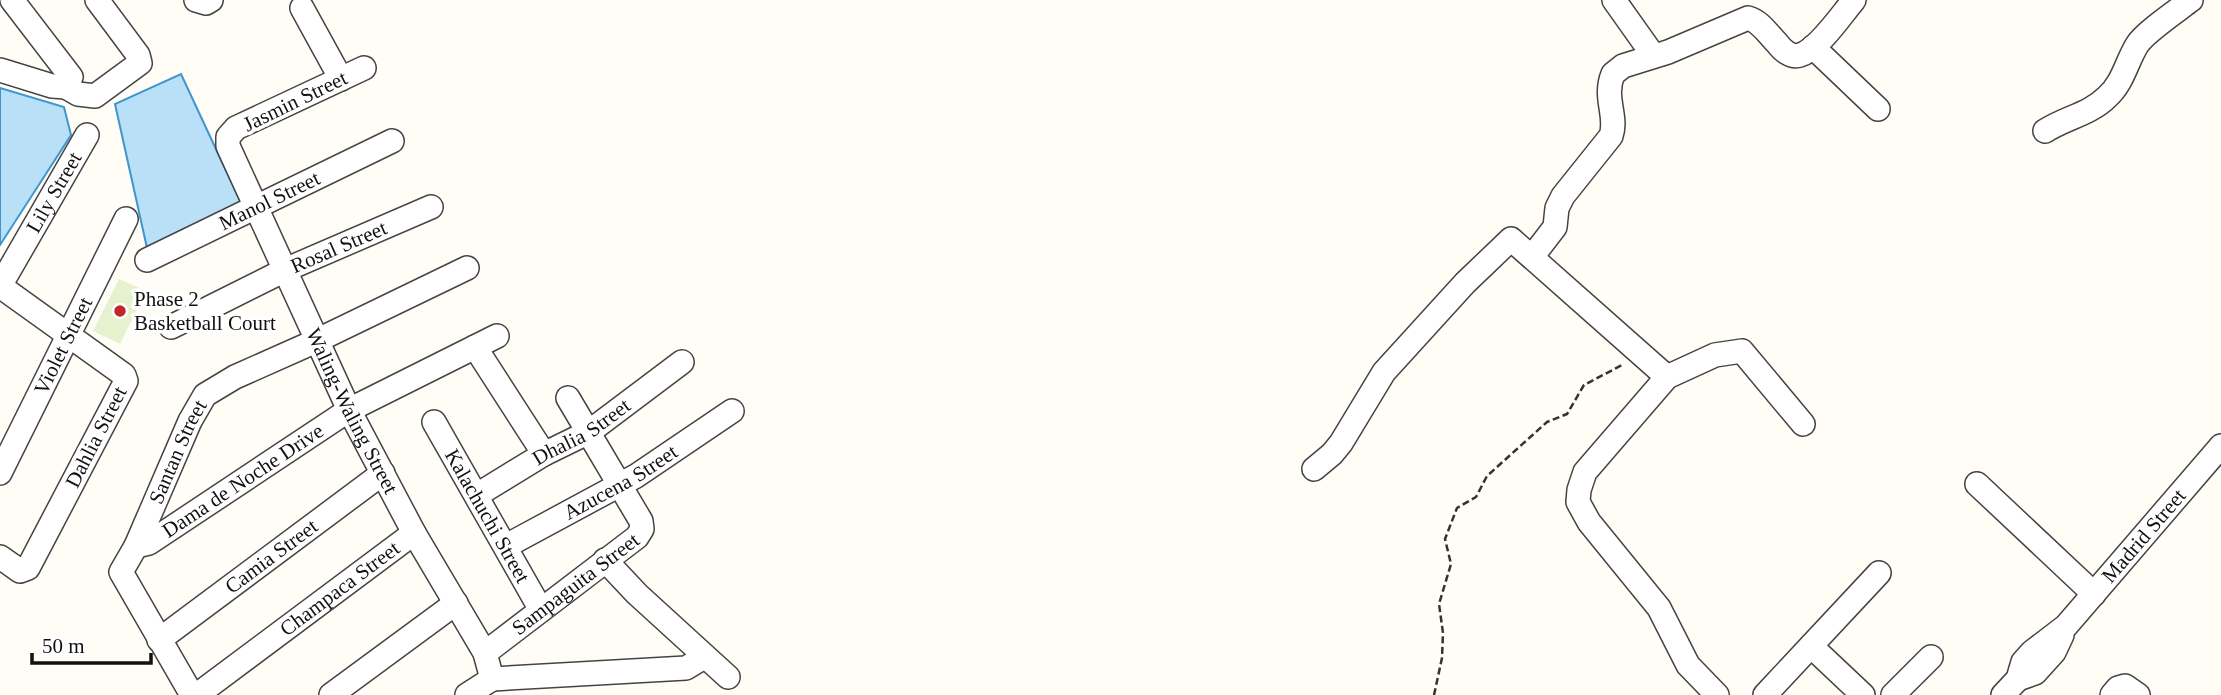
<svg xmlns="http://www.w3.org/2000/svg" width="2221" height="695" font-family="'Times New Roman',serif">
  <rect width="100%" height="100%" fill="#fffdf5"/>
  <path fill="#e6f2cf" d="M119,279L146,291L120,344L93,331Z"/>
  <path fill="#b9e0f7" stroke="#3f96cf" stroke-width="2" d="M181,74L242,205L147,248L115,104Z
    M0,88L64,107L71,135L0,245Z"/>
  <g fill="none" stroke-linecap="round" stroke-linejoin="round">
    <defs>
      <g id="minor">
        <path d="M196,0L206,3L211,0"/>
        <path d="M1614,0L1653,55"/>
        <path d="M302,8L341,79"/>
        <path d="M1813,47L1878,109"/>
        <path id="s1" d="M364,68L236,128L228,137V146L349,410L414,533L485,653L492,679"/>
        <path d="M0,70L52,86L66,87L71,77L12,0"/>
        <path d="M66,87L78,94L95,96L140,63L138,55L97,0"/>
        <path d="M2045,131C2065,118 2090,114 2107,97C2123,83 2126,63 2137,45C2144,33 2178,10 2191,0"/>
        <path d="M1532,257L1555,227L1557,208L1563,196L1611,136C1618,116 1603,98 1613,74L1623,66L1668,52L1748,18C1760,21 1768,34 1777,43C1782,50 1791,58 1800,55C1818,50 1842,14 1854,0"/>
        <path id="s2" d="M147,260L392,141"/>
        <path d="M0,286L124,375L126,381L28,568L20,571L0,557"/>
        <path id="s3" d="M0,286L87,135"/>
        <path id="s4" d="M171,327L285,270L431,207"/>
        <path d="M475,347L544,454"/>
        <path id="s5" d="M434,422L541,610"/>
        <path d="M1314,469L1332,454L1341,443L1384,372L1465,283L1511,239L1667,377"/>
        <path id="s6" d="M0,473L126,219"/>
        <path d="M1977,484L2094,594"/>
        <path id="s7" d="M477,495L544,454L589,432L682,362"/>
        <path id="s8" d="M136,546L149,543L349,410L497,336"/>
        <path id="s9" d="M506,546L636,476L732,411"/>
        <path d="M605,560L637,594L728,677"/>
        <path id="s10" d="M159,640L383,473"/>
        <path d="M1811,646L1863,695"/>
        <path id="s11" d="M485,653L637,537L642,529L641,521L568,398"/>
        <path d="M492,679L686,668L704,657"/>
        <path d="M2018,679L2035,673L2054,652L2062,635"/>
        <path id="s12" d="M192,695L121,572L136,546L190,421L205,395L235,377L316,341L467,268"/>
        <path id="s13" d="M197,695L414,533"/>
        <path d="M331,695L456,603"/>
        <path d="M467,695L492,679"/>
        <path d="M1717,695L1688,665L1659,608L1589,522L1578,502L1579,490L1585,472L1667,377L1715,355L1742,351L1803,424"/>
        <path d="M1765,695L1879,573"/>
        <path d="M1893,695L1931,657"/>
        <path id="s14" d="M2003,695L2018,679L2023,662L2032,652L2066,626L2221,446"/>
        <path d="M2112,695L2118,688L2125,686L2138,695"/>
      </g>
    </defs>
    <use href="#minor" stroke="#444" stroke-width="26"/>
    <path stroke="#333" stroke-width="2.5" stroke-dasharray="7 3.5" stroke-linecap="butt" d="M1434,695L1442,658L1443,633L1439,604L1451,564L1445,539L1457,508L1476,497L1487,476L1547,422L1567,414L1584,385L1624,364"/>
    <use href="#minor" stroke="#fff" stroke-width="23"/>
  </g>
  <circle fill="#c4262e" stroke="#fff" stroke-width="2.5" cx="120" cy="311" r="7"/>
  <g text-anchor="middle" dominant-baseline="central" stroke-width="7" stroke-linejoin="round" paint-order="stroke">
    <g font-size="21" fill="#111" stroke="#fff">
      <text transform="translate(295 101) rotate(-26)">Jasmin Street</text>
      <text stroke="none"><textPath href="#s3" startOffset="108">Lily Street</textPath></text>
      <text stroke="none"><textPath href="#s2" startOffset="136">Manol Street</textPath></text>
      <text stroke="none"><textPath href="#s4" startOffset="186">Rosal Street</textPath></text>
      <text stroke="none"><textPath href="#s6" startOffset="142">Violet Street</textPath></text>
      <text stroke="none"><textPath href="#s1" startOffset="455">Waling-Waling Street</textPath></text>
      <text stroke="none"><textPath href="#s7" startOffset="122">Dhalia Street</textPath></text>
      <text transform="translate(96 437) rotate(-63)">Dahlia Street</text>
      <text stroke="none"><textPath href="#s12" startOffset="275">Santan Street</textPath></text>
      <text stroke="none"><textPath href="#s8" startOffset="126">Dama de Noche Drive</textPath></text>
      <text stroke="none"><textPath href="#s9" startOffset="131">Azucena Street</textPath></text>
      <text stroke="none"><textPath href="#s5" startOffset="108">Kalachuchi Street</textPath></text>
      <text stroke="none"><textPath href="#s14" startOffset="215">Madrid Street</textPath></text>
      <text stroke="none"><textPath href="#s10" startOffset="140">Camia Street</textPath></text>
      <text stroke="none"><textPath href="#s11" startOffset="114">Sampaguita Street</textPath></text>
      <text stroke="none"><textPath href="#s13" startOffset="178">Champaca Street</textPath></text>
    </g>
    <g font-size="21" fill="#111" stroke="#fff" text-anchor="start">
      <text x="134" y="299">Phase 2<tspan x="134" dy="24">Basketball Court</tspan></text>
    </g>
  </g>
  <path d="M32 653v10h119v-10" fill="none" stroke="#111111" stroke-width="3.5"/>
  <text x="42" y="653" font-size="21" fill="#111111" stroke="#ffffff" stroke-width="5" paint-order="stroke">50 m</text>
</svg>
